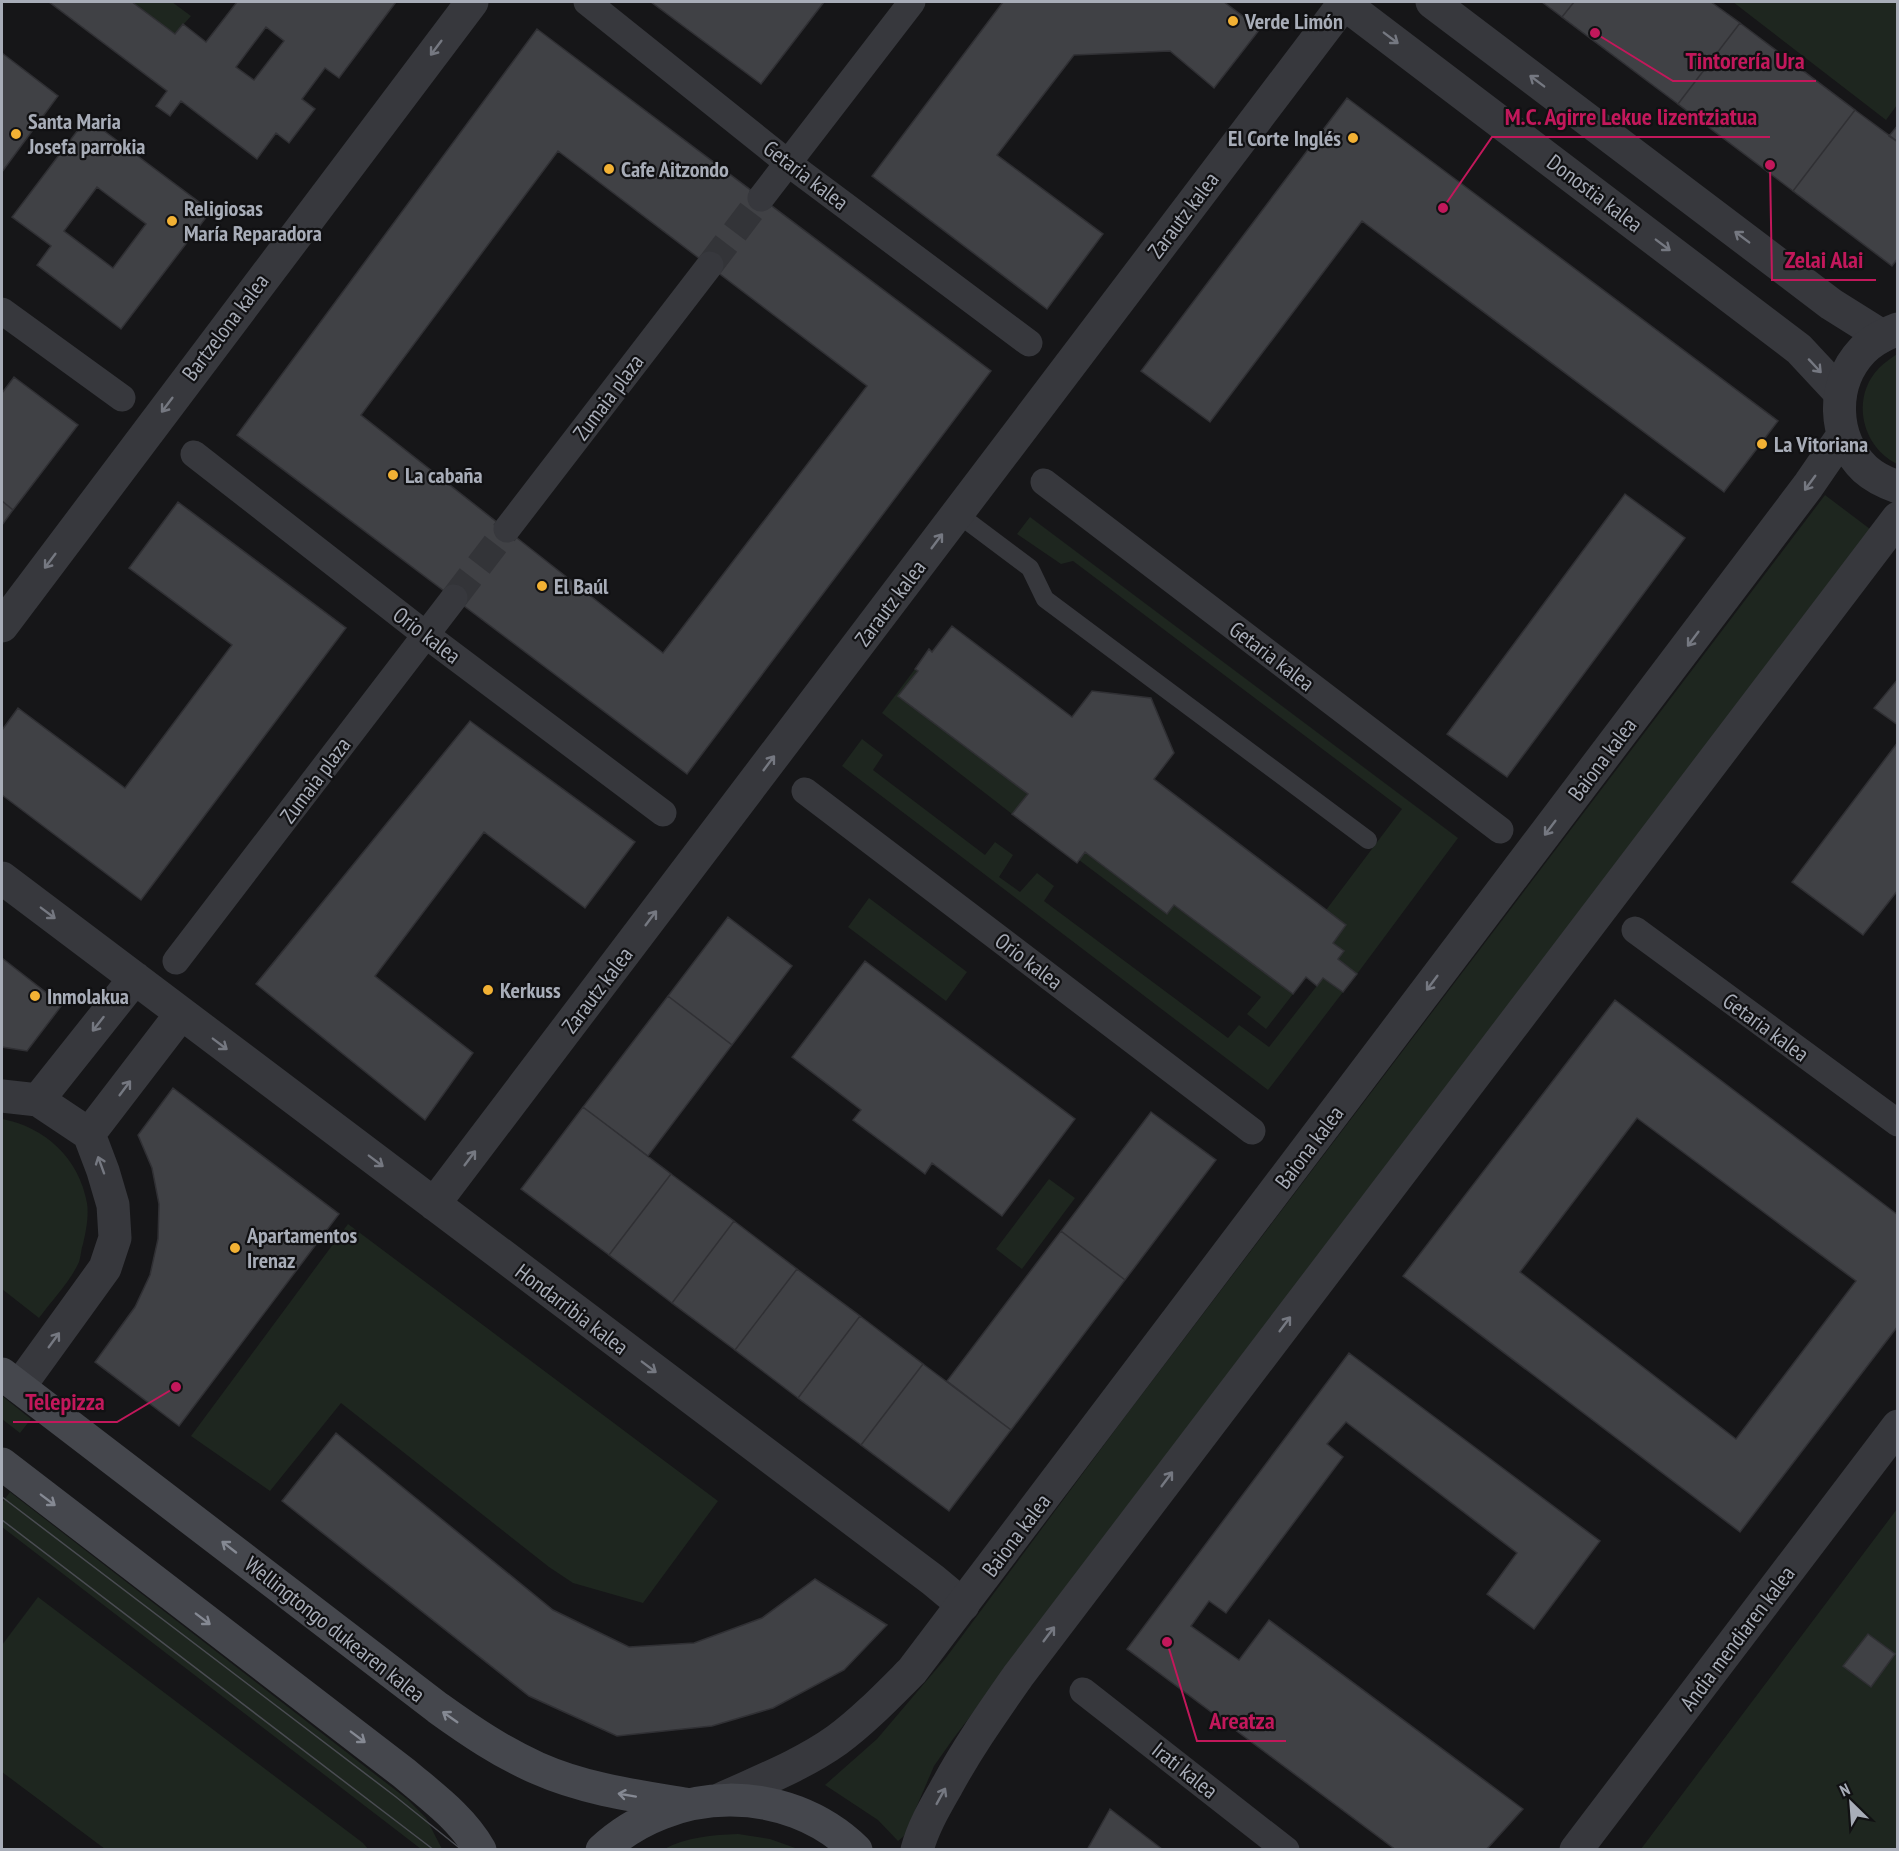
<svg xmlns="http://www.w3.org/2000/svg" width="1899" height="1851" font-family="'PT Sans Narrow',sans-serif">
  <rect width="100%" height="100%" fill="#161618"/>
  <path fill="#1e261f" d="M132,2H172L191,16L175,34Z
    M1733,2H1897V105L1886,120Z
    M1897,354V464C1862,447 1850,398 1879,368C1884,363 1891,358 1897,354Z
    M1825,495L1870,529L1345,1224L953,1739L934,1766L904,1836L898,1841L878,1820L825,1785L877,1739L945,1659L1124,1418Z
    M1030,517L1458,838L1357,974L1338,959L1344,951L1333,943L1346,925L1326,910L1402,809L1073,561L1061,564L1017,534Z
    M915,669L918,671L899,697L1028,794L1012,814L882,713Z
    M862,739L883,755L873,770L985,855L995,842L1013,855L999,877L1020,892L1037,873L1054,886L1044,901L1228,1038L1239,1025L1269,1047L1323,978L1343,992L1268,1090L842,766Z
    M1085,852L1167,914L1174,905L1293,994L1266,1029L1247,1014L1261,997L1079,860Z
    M869,898L967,972L946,1001L848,927Z
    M2,1119C45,1127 79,1158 87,1203C89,1215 86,1232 83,1244C81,1249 81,1256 79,1262C70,1282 52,1300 39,1318L2,1289Z
    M1049,1179L1075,1198L1022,1269L996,1249Z
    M348,1224L718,1501L643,1603L573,1583L549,1567L341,1403L270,1491L191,1436Z
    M2,1396L31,1419L20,1433L2,1419Z
    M10,1492L407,1799L426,1818L442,1849H421L2,1527V1503Z
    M1897,1509V1849H1641Z
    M38,1597L363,1843L368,1849H105L2,1772V1645Z
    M738,1834L770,1839L798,1849H664C687,1837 712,1835 738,1834Z"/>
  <path fill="#404145" stroke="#303034" stroke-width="1.5" fill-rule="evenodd" d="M49,2H132L175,34L183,24L206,42L237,2H396L339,78L325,68L302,99L315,109L289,143L276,133L257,159L181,101L170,116L156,106L167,91ZM266,27L284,41L254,80L236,67Z
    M651,2H824L761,84Z
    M1003,2H1224L1260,29L1214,88L1170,51L1074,55L997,155L1103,234L1047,309L872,176Z
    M1542,2H1574L1562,17Z
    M1574,2H1711L1740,23L1678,104L1562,17Z
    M1740,23L1855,110L1793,191L1678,104Z
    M537,29L991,371L687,774L237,435ZM558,151L867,386L663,653L361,415Z
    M2,53L58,96L2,172Z
    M1347,98L1778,421L1724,492L1362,221L1210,422L1141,371Z
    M1855,110L1898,142V258L1892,266L1793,191Z
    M87,118L211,211L121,329L37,265L51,246L12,217ZM97,187L146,224L113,268L64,231Z
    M1898,125V142L1889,136Z
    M14,377L78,425L13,510L2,501V393Z
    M1625,494L1685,538L1507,777L1447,734Z
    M2,501L13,510L2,525Z
    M178,502L346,628L141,900L2,795V730L18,708L125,788L232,645L129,568Z
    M952,626L1072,717L1092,691L1151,698L1174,753L1154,779L1346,925L1333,943L1344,951L1338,959L1357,974L1343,992L1323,978L1317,986L1306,977L1293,994L1174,905L1167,914L1085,852L1077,863L1012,814L1028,794L898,696L918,671L915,669L929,649L932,652Z
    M1898,679V725L1874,708Z
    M470,721L635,842L585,908L484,832L375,976L473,1053L425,1120L256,984Z
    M1898,742V890L1863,935L1792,882Z
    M728,917L792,966L732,1045L668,996Z
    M2,958L62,1005L27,1051L2,1047Z
    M865,961L1075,1119L1002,1216L932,1163L925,1174L853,1120L861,1110L792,1057Z
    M668,996L732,1045L648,1156L583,1107Z
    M1615,1000L1898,1215V1326L1740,1532L1403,1276ZM1637,1118L1856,1281L1736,1439L1520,1272Z
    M173,1088L339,1214L179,1426L95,1362L135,1307L150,1275L158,1239L159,1204L152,1168L138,1135Z
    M583,1107L671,1174L609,1255L521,1189Z
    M1151,1112L1216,1160L1125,1280L1061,1231Z
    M671,1174L734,1221L672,1303L609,1255Z
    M734,1221L797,1269L735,1350L672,1303Z
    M1061,1231L1125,1280L1011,1430L947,1381Z
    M797,1269L860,1316L798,1398L735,1350Z
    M860,1316L923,1364L861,1445L798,1398Z
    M1349,1353L1600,1541L1534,1629L1487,1594L1517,1553L1346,1422L1327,1444L1343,1457L1226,1613L1209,1601L1191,1626L1239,1660L1269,1620L1523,1809L1486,1850H1396L1127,1649Z
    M923,1364L1011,1430L949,1511L861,1445Z
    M336,1433L553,1610L629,1647L694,1643L762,1618L815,1579L887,1625L844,1670L773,1708L712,1726L617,1736L529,1696L282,1501Z
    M1868,1634L1895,1654L1871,1687L1843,1666Z
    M1110,1809L1162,1849V1850H1087Z"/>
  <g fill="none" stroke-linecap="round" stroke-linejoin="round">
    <path stroke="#333438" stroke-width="27" stroke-dasharray="27 14" stroke-linecap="butt" d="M710,265L761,198
      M454,598L507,529"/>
    <path stroke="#37383d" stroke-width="18" d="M958,514L1030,568L1045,599L1368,840"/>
    <path stroke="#37383d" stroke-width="27" d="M587,2L788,163L1029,343
      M761,198L912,2
      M2,311L122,398
      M194,454L426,635L663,813
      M1044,482L1500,830
      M507,529L710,265
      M805,791L1252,1131
      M1635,930L1898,1123
      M176,961L454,598
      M1083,1691L1286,1850"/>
    <path stroke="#37383d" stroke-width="33" d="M1342,2L1799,349L1840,393
      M1432,2L1831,304L1882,336
      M2,626L472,2
      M2,878L933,1580L963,1605
      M2,1096L38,1100L89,1134L103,1171L113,1205L115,1238L105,1268L19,1387
      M38,1100L135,978
      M89,1134L181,1014
      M434,1204L1345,2
      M1576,1850L1898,1426"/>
    <path stroke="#37383d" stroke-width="33" d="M1898,329C1885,334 1871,341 1862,351C1831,384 1832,438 1865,469C1875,478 1886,483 1898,487
      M721,1799C760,1781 802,1765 837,1740C864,1720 888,1695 912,1671L1808,486L1843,435
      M917,1850C923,1827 935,1807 947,1786C968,1747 993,1712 1018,1676L1898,518"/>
    <path stroke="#45474d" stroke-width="33" d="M2,1374L438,1708C470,1731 501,1752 537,1768C584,1789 635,1796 685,1804
      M2,1464L404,1773C431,1796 462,1818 480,1850
      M602,1850C672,1785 786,1782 856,1850"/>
    <path stroke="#4a4c52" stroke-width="1.5" d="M2,1497L396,1797L462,1850
      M2,1520L434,1850"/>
  </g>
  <defs><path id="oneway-shaft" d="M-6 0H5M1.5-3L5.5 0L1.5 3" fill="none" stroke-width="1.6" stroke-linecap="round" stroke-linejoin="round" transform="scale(1.5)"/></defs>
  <g stroke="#757881">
    <use href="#oneway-shaft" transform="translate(1391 38) rotate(37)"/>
    <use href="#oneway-shaft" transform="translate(436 48) rotate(127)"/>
    <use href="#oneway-shaft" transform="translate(1537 81) rotate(-143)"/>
    <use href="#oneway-shaft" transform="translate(1742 237) rotate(-143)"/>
    <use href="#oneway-shaft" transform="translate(1663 245) rotate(37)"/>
    <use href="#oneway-shaft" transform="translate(1815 366) rotate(47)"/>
    <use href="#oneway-shaft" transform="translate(167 405) rotate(127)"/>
    <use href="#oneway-shaft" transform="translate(1810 483) rotate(126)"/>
    <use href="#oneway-shaft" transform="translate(937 541) rotate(-53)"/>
    <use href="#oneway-shaft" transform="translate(50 561) rotate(127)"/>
    <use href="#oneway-shaft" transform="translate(1693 639) rotate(127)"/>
    <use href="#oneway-shaft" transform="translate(769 763) rotate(-53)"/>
    <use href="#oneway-shaft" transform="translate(1550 828) rotate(127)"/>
    <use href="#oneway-shaft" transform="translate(48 913) rotate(37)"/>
    <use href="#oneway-shaft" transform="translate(651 918) rotate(-53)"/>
    <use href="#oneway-shaft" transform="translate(1432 983) rotate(127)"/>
    <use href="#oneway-shaft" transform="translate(98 1024) rotate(128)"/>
    <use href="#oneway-shaft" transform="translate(220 1044) rotate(37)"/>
    <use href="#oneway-shaft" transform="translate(125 1088) rotate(-53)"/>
    <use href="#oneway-shaft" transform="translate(470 1158) rotate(-53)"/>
    <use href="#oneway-shaft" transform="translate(376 1161) rotate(37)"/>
    <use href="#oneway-shaft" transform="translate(101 1165) rotate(-110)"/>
    <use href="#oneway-shaft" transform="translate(1285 1324) rotate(-53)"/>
    <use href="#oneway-shaft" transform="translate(54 1340) rotate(-54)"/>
    <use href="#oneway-shaft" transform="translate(649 1367) rotate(37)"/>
    <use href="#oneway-shaft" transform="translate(1167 1479) rotate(-53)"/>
    <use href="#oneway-shaft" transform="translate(1049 1634) rotate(-53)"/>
    <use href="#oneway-shaft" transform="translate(941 1796) rotate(-61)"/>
  </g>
  <g stroke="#858993">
    <use href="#oneway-shaft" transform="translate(48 1500) rotate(37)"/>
    <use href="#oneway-shaft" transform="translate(229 1547) rotate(-142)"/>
    <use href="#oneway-shaft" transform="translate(203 1619) rotate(37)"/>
    <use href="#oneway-shaft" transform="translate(450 1717) rotate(-145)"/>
    <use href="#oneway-shaft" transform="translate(358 1737) rotate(37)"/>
    <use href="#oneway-shaft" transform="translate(627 1795) rotate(-170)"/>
  </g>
  <g fill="#f2b134" stroke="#111113" stroke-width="2">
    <circle cx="1233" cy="21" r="6"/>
    <circle cx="16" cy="134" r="6"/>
    <circle cx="1353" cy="138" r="6"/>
    <circle cx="609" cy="169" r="6"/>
    <circle cx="172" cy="221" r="6"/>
    <circle cx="1762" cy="444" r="6"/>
    <circle cx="393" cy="475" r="6"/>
    <circle cx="542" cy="586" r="6"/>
    <circle cx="488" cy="990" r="6"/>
    <circle cx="35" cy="996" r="6"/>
    <circle cx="235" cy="1248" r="6"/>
  </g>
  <g text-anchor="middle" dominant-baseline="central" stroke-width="4.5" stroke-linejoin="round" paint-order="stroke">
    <g font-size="22" font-weight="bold" fill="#a8adb8" stroke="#111113" text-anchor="start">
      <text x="1245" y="21">Verde Limón</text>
      <text x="28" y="121">Santa Maria<tspan x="28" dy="25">Josefa parrokia</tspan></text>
      <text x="1341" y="138" text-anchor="end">El Corte Inglés</text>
      <text x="621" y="169">Cafe Aitzondo</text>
      <text x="184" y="208">Religiosas<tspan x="184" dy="25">María Reparadora</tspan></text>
      <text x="1774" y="444">La Vitoriana</text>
      <text x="405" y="475">La cabaña</text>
      <text x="554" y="586">El Baúl</text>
      <text x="500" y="990">Kerkuss</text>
      <text x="47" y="996">Inmolakua</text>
      <text x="247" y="1235">Apartamentos<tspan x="247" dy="25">Irenaz</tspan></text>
    </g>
    <g font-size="22" fill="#a8adb8" stroke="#111113">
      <text transform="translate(806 175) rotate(37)">Getaria kalea</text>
      <text transform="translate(1595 193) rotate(37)">Donostia kalea</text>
      <text transform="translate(1183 215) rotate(-53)">Zarautz kalea</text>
      <text transform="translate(225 327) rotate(-53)">Bartzelona kalea</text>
      <text transform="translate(608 397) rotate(-53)">Zumaia plaza</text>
      <text transform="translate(890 603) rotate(-53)">Zarautz kalea</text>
      <text transform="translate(427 635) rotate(37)">Orio kalea</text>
      <text transform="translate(1272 656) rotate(37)">Getaria kalea</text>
      <text transform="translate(1602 759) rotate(-53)">Baiona kalea</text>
      <text transform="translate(315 780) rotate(-53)">Zumaia plaza</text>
      <text transform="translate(1029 961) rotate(37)">Orio kalea</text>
      <text transform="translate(597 990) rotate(-53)">Zarautz kalea</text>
      <text transform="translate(1766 1027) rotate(36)">Getaria kalea</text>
      <text transform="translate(1309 1147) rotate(-53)">Baiona kalea</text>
      <text transform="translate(572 1309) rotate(37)">Hondarribia kalea</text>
      <text transform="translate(1016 1535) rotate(-53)">Baiona kalea</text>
      <text transform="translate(335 1629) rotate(38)">Wellingtongo dukearen kalea</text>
      <text transform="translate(1737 1638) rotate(-53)">Andia mendiaren kalea</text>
      <text transform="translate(1185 1770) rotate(38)">Irati kalea</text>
    </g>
  </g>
  <path fill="none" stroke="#c2185b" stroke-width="2" d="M1595 33L1673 81H1816M1443 208L1492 137H1770M1770 165L1772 280H1876M176 1387L117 1422H13M1167 1642L1197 1741H1286"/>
  <g fill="#c2185b" stroke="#111113" stroke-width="2">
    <circle cx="1595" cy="33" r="6"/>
    <circle cx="1443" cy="208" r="6"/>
    <circle cx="1770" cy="165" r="6"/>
    <circle cx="176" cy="1387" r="6"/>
    <circle cx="1167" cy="1642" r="6"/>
  </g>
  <g font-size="24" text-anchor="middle" font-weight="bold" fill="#c2185b" stroke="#111113" stroke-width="4.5" stroke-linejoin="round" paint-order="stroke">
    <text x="1745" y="69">Tintorería Ura</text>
    <text x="1631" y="125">M.C. Agirre Lekue lizentziatua</text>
    <text x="1824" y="268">Zelai Alai</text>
    <text x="65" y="1410">Telepizza</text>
    <text x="1242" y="1729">Areatza</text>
  </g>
  <rect width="1899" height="1851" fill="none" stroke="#a8adb8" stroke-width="6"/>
  <g transform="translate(1851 1803) rotate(335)" stroke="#111113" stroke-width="4.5" paint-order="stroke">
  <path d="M0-4.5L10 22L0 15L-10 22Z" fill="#a8adb8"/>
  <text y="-9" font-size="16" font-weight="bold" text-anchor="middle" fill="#a8adb8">N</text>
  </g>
</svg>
